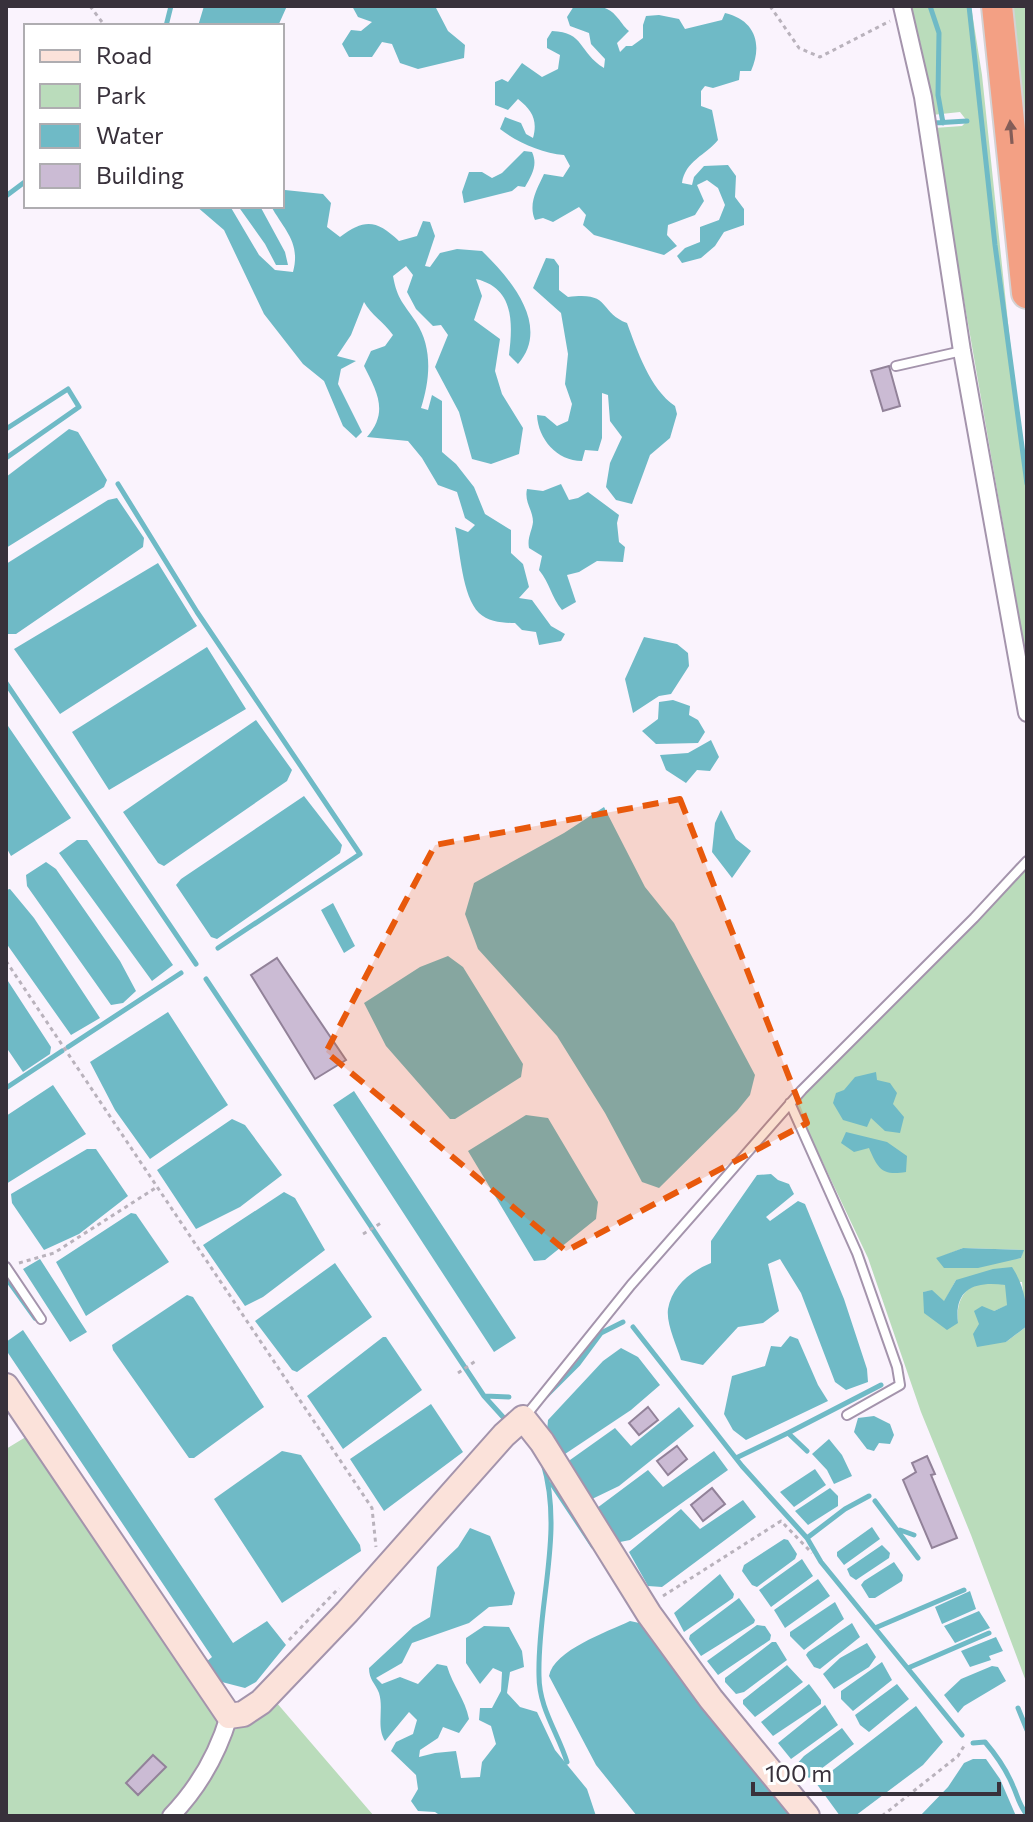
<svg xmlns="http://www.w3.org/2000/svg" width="1033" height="1822" font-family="Commissioner,sans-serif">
  <rect width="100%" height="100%" fill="#faf3fd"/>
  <path fill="#badcbb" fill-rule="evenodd" d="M911,6H971L982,75L1013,370L1027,468V662L934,128L962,126L967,121L960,112L932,115L921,46Z
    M1002,6H1027V222Z
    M1027,867V1314L1025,1315L1022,1282L956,1280L944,1302L932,1291L923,1292L958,1323C956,1304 962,1286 985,1282C990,1281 1000,1284 1006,1285L1008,1305L994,1311L1006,1342L1027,1326V1684L971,1535L921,1412L868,1258L796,1106L802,1095L927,972L943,943L974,922ZM963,1248L1023,1250L1021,1258L1014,1259H936Z
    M29,1435L222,1719L212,1751L165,1816H6V1449Z
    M276,1702L374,1816H177L230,1727Z"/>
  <path fill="#6fbac6" d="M204,6H287L278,26H198Z
    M352,6H435L448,31L465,45L464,58L418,69L400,63L392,44L382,42L372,57H349L342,44L351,30L361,31L372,22L358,17Z
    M574,6C589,6 606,3 616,16C621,21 623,26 629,31L617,43L620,52L626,46H632L643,38V25L646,16L659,15L679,19L685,29L722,20L725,13C755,20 763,44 751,71H740L739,80L713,88L705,86L701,91V106L712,110L718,140C706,155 685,161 682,183L692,185L694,177L704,166L728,165L736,176L735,197L744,209V225L724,232L715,246L701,258L682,263L677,256L685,248L700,242V227L719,220L725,205L718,188L707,180L697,185L704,201L695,215L668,225L667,235L677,246L664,255L594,235L583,225L586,215L579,207L553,222L543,218L535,220C528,204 537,189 544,174L563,177L570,166L564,155C542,153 518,143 500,129L505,117L521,123L526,134L533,138C538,120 532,110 518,99L508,110L495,105V82L502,79L508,82L522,63L542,77L558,69L560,55L547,48V39L552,31C585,32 578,52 604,68L605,59L591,44L589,33L570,26L567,17Z
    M524,151L532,152C538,165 532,175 525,187L518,186L512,191L464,203L462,192L469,172H482L492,178L502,173Z
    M285,190L323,194L331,203L327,227L340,237C365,218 377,220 399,241L417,236L423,221L430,222L435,236L425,266L430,267L440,253L457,249L482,251C511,279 551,326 518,364L509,355C513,322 514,288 476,279L482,296L474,320L500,339L495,371L502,394L523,428L519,454L491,464L472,459L459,412L435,367L448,335L441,325L433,326L416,309L407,292L413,275L406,266L393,276C397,299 404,304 416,322C433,348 430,380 421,408L428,410L432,395L442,401V452L456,464L474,487L485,514L511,530V553L523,564L529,587L519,598L532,600L551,626L565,634L561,641L539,645L536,632L522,630L515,623C504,623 488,622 479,613C462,596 460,550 455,527L468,532L475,525L465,518L457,492L438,485L422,458L408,441L367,437C389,412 377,392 364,366L371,351L385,346L393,335C384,322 371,315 364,302L351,335L337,356L356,361L341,369L338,384L362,432L356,438L343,426L324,381L303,364L264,314L224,230L196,206H230L259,255L275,270L293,272C301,242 284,230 271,206H282Z
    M238,206H260L285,252L288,265H276L265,244Z
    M546,258L554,259L559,266V290L568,297C612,291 598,312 627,323C637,350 650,389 675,406L677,414L670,438L650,455L632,504L616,500L606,487L610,463L622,437L610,421L608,395L602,393V438L598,451L585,450L582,461C557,461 538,439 537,415L545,416L557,426L568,421L572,404L565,384L568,354L561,313L533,288Z
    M69,429L78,432L107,480L104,487L6,548V477Z
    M561,484L569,500L578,498L588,492L619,515L617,523L619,542L625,547L623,562L597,561L579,572L567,575L576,602L562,610C551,597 550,583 539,570L542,556L529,548C527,538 532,531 533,522C533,510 524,502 527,489L543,491Z
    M117,498L144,538L143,547L16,634H8L6,564L108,500Z
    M158,563L197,626L60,714L14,649Z
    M644,637L677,644L688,653L689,666L671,694L659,696L633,713L625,679Z
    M207,647L246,709L109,790L72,732Z
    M673,700L690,706L689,715L698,720L705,732L698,743L656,744L642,731L658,719L659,702Z
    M256,720L292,770L287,781L164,866L158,863L123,812Z
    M6,723L71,818L11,856L6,847Z
    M711,740L719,757L710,771L697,770L686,783L666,770L660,755L688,753Z
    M304,796L342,845L340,853L217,939L211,937L176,885L181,879Z
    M604,807L645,887L674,923L755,1075L750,1095L737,1111L659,1188L642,1182L605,1113L557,1036L478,949L465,914L474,883L564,833Z
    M721,810L736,839L751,851L732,878L712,852L715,823Z
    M77,840H87L173,965L152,981L59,853Z
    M46,862L56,869L120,961L136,991L123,1003L111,1005L27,886L26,875Z
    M10,889L34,918L100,1018L71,1035L6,943V890Z
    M333,903L355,946L344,953L321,910Z
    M448,956L463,967L523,1064L521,1077L455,1119H450L386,1046L364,1003L420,967Z
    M6,978L51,1047L50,1054L23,1072L6,1047Z
    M168,1012L228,1105L150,1159L115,1110L90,1062Z
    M876,1072L877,1080L890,1083L897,1093L893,1104L904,1117L900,1133L885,1131L871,1118L867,1127L843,1120L833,1103L836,1093L844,1090L855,1077Z
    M53,1085L86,1134L6,1184V1116Z
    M354,1091L516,1338L494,1352L333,1105Z
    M526,1115L548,1118L598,1202L596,1219L545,1260L534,1261L468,1151Z
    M232,1119L245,1125L282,1175L240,1207L196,1229L157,1170Z
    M846,1132L887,1142L907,1156L906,1172C882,1176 878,1169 869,1148L854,1152L841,1143Z
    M87,1149H96L128,1196L79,1234L44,1250L12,1203L11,1194Z
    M771,1174L778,1180L789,1184L794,1194L766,1217L770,1221L798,1201L805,1204L844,1299L867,1369L868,1382L846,1390L835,1382L801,1293L780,1259L768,1264L779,1311L763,1323L738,1327L703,1365L681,1360C677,1346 666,1324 668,1309C672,1286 691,1271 711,1263V1241L757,1175Z
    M284,1192L295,1198L325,1250L263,1297L245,1306L203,1245Z
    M131,1213L136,1214L169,1262L86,1316L56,1262Z
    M963,1248L1024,1250L1021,1258L978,1268H944L936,1258Z
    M40,1259L87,1332L70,1342L23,1269Z
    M335,1263L372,1317L297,1372L292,1370L255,1321Z
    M1012,1267C1025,1287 1027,1306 1027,1326L1006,1342L977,1347L973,1334L979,1324L974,1311L982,1306L994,1311L1007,1305L1005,1285C974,1281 954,1289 958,1323L947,1330L924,1313L923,1292L932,1290L944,1301L956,1280L993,1269Z
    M187,1295L193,1297L264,1407L194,1458H189L113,1350L112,1345Z
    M23,1330L233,1643L267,1621L286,1645L256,1682L245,1688L218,1681L206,1662L212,1657L6,1350V1342Z
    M790,1336L798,1339L818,1385L828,1401L746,1440L733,1430L724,1414L732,1376L765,1366L771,1346L781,1347Z
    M383,1337H386L422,1390L343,1449L307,1396Z
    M621,1348L638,1357L660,1385L631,1410L562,1456L547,1431L548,1420L603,1361Z
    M431,1404L463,1452L384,1511L350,1459Z
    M679,1407L694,1426L619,1486L590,1500L568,1469L570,1460L615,1428L631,1446Z
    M874,1416L890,1424L894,1435L890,1444L879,1443L874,1451L867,1449L854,1432L858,1418Z
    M829,1439L842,1455L852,1476L834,1484L827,1470L812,1454Z
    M282,1451L301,1455L360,1545L361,1551L282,1603L214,1499Z
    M714,1451L728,1470L630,1540L620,1542L597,1508L648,1470L663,1487Z
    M815,1469L826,1485L794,1507L780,1492Z
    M830,1488L838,1496V1506L808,1525L795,1511Z
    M743,1500L756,1517L662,1587L648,1586L629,1552L681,1509L700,1529Z
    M872,1527L880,1539L844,1565L837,1556V1552Z
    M470,1528L490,1536L515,1593L512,1605L489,1607L469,1623L412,1643L402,1663L376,1678L382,1684L400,1677L418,1684L437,1664L447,1666C453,1686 465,1699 469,1719L459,1733L443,1727L438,1738L420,1750L419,1757L435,1753L456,1751L461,1778L480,1777L482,1762L496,1744L491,1726L479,1720L480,1708H492L501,1691L502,1672L493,1668L480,1684L466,1663V1638L484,1626L509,1627L522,1651L524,1667L510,1672L507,1693L520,1707L537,1712L555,1750L587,1789L596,1816H441L435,1812L418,1811L411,1801L418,1789L416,1775L391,1751L396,1742L413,1734L417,1720L409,1712L385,1741C376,1727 384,1709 379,1693C375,1683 369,1680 369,1668L413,1627L430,1617L437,1567L458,1547Z
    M784,1539L788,1540L797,1554L795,1559L757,1587L752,1585L742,1571L744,1565Z
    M882,1545L890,1553L889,1558L856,1580L850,1576L847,1569Z
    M802,1559L813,1576L771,1607L759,1590Z
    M894,1562L903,1575L902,1581L875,1598H869L861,1585L864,1581Z
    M720,1574L734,1594L733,1598L684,1632L674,1613Z
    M818,1579L830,1596L785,1628L774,1610Z
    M970,1591L976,1609L942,1624L935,1607Z
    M739,1598L755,1620L754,1623L701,1656L689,1639L690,1635Z
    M835,1602L844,1619L804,1650L790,1636V1632Z
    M979,1611L990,1628L955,1643L944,1626Z
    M630,1621L644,1624L799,1816H637L596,1765L549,1676C554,1650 607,1632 630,1621Z
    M852,1623L860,1637L820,1669L814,1667L806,1655L808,1652Z
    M757,1625L765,1626L771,1635L770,1640L718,1675L707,1661Z
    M996,1637L1003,1651L989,1656L991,1660L970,1667L961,1651Z
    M772,1642H776L787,1660L744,1692L736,1694L725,1682V1678Z
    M867,1643L876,1657L869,1667L834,1689L823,1674L840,1658Z
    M882,1662L892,1680L853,1711L841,1699V1691Z
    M787,1665L803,1682L755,1717L743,1704V1700Z
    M992,1666L998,1667L1006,1681L964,1706L958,1713L944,1695L961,1679Z
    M809,1684L821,1700V1704L773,1736L761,1722Z
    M897,1684L909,1699L869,1732L860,1725L855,1715Z
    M825,1705L838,1725L791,1759L778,1743Z
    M916,1706L943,1742L923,1765L855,1816H840L816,1783Z
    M842,1728L854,1744L809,1778L796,1765L804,1756Z
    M973,1759H986L1000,1779L1016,1816H920L948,1787L964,1763Z"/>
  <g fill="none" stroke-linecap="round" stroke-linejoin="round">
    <path stroke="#6fbac6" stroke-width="5" d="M930,6L939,33L938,95L943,123
      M969,6L995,245L1027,484
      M166,26L171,6
      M934,123L967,121
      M6,196L26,181
      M6,429L68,389L79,407L6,458
      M118,484L197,612L360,854L218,948
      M6,683L196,964
      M206,979L484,1396L503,1417
      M68,1047L181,973
      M6,1088L62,1051
      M7,1279L35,1318
      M633,1327L742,1466L807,1538L821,1562L962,1735
      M485,1396L509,1397
      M546,1396L578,1364L601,1333L623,1322
      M788,1433L881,1385
      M736,1458L788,1433L807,1451
      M543,1463C564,1532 537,1605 539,1676C539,1708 558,1733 567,1762
      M552,1484L593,1546
      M875,1501L918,1558
      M900,1530L914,1535
      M807,1538L845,1509L869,1496
      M875,1628L964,1590
      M908,1668L989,1633
      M1018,1708L1027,1730
      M973,1743L985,1742C997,1756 1006,1769 1013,1786C1018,1797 1019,1805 1027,1815"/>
  </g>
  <path fill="#cbbbd4" stroke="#928299" stroke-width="2" d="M889,366L900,406L883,411L871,371Z
    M277,958L346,1060L315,1079L251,975Z
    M648,1407L658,1420L639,1435L629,1423Z
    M677,1446L687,1459L668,1475L657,1461Z
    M927,1456L935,1474L931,1475L957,1538L932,1548L903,1480L916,1472L912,1463Z
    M712,1488L725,1504L703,1521L691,1505Z
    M153,1755L166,1767L138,1795L126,1783Z"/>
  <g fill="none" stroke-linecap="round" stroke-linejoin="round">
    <defs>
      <path id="lane" d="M896,366L962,351
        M790,1103L857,1253L897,1367L900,1385L847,1415
        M6,1267L41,1319
        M524,1418L631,1285L802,1090L974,918L1027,861"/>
      <path id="street" d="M902,6L923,97L962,351L1027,713
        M171,1816C198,1788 218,1753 229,1716"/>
      <path id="secondary" d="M6,1386L229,1716L243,1714L261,1702L347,1612L504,1435L523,1418L542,1442L649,1614L711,1699L807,1816"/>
      <path id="highway" d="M997,6L1027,293"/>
    </defs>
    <use href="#lane" stroke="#a494ac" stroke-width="12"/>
    <use href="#street" stroke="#a494ac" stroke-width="20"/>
    <use href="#secondary" stroke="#a494ac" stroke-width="28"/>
    <use href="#highway" stroke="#d3d2d4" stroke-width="34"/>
    <path stroke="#b9b2bc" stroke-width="3" stroke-dasharray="4 4" stroke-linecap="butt" d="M90,6L105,26
      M770,6L799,48L820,57L890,21
      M6,961L372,1508L376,1547
      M363,1234L381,1223
      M19,1263L54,1253L157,1187
      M458,1373L477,1360
      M663,1596L781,1521L812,1553
      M289,1640L339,1588
      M882,1816L958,1756L964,1746"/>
    <use href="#lane" stroke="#fff" stroke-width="8"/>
    <use href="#street" stroke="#fff" stroke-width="16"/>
    <use href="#secondary" stroke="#fbe2da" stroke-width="24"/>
    <use href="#highway" stroke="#f3a084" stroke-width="30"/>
  </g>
  <defs><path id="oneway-solid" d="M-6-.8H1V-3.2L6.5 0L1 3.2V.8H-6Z" transform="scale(2)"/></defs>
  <use fill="#835d58" href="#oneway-solid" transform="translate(1011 132) rotate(-95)"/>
  <path fill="#e8590c" fill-opacity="0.2" stroke="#e8590c" stroke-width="6" stroke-dasharray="16 10" stroke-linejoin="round" d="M680,799L807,1123L566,1251L326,1052L435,845Z"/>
  <rect width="1033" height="1822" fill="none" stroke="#38313b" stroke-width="16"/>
  <rect x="24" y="24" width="260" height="184" fill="#ffffff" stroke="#afadb1" stroke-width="2"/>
  <rect x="40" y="50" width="40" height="12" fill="#fbe2da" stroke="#afadb1" stroke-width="2"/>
  <text x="96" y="64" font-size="24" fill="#38313b">Road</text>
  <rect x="40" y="84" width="40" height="24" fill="#badcbb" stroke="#afadb1" stroke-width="2"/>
  <text x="96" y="104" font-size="24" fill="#38313b">Park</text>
  <rect x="40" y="124" width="40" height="24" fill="#6fbac6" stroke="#afadb1" stroke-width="2"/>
  <text x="96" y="144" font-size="24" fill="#38313b">Water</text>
  <rect x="40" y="164" width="40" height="24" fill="#cbbbd4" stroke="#afadb1" stroke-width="2"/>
  <text x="96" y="184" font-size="24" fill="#38313b">Building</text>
  <path d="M753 1782v12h246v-12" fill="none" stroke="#38313b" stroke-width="4"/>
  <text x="765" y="1782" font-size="24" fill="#38313b" stroke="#ffffff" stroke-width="6" paint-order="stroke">100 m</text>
</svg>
